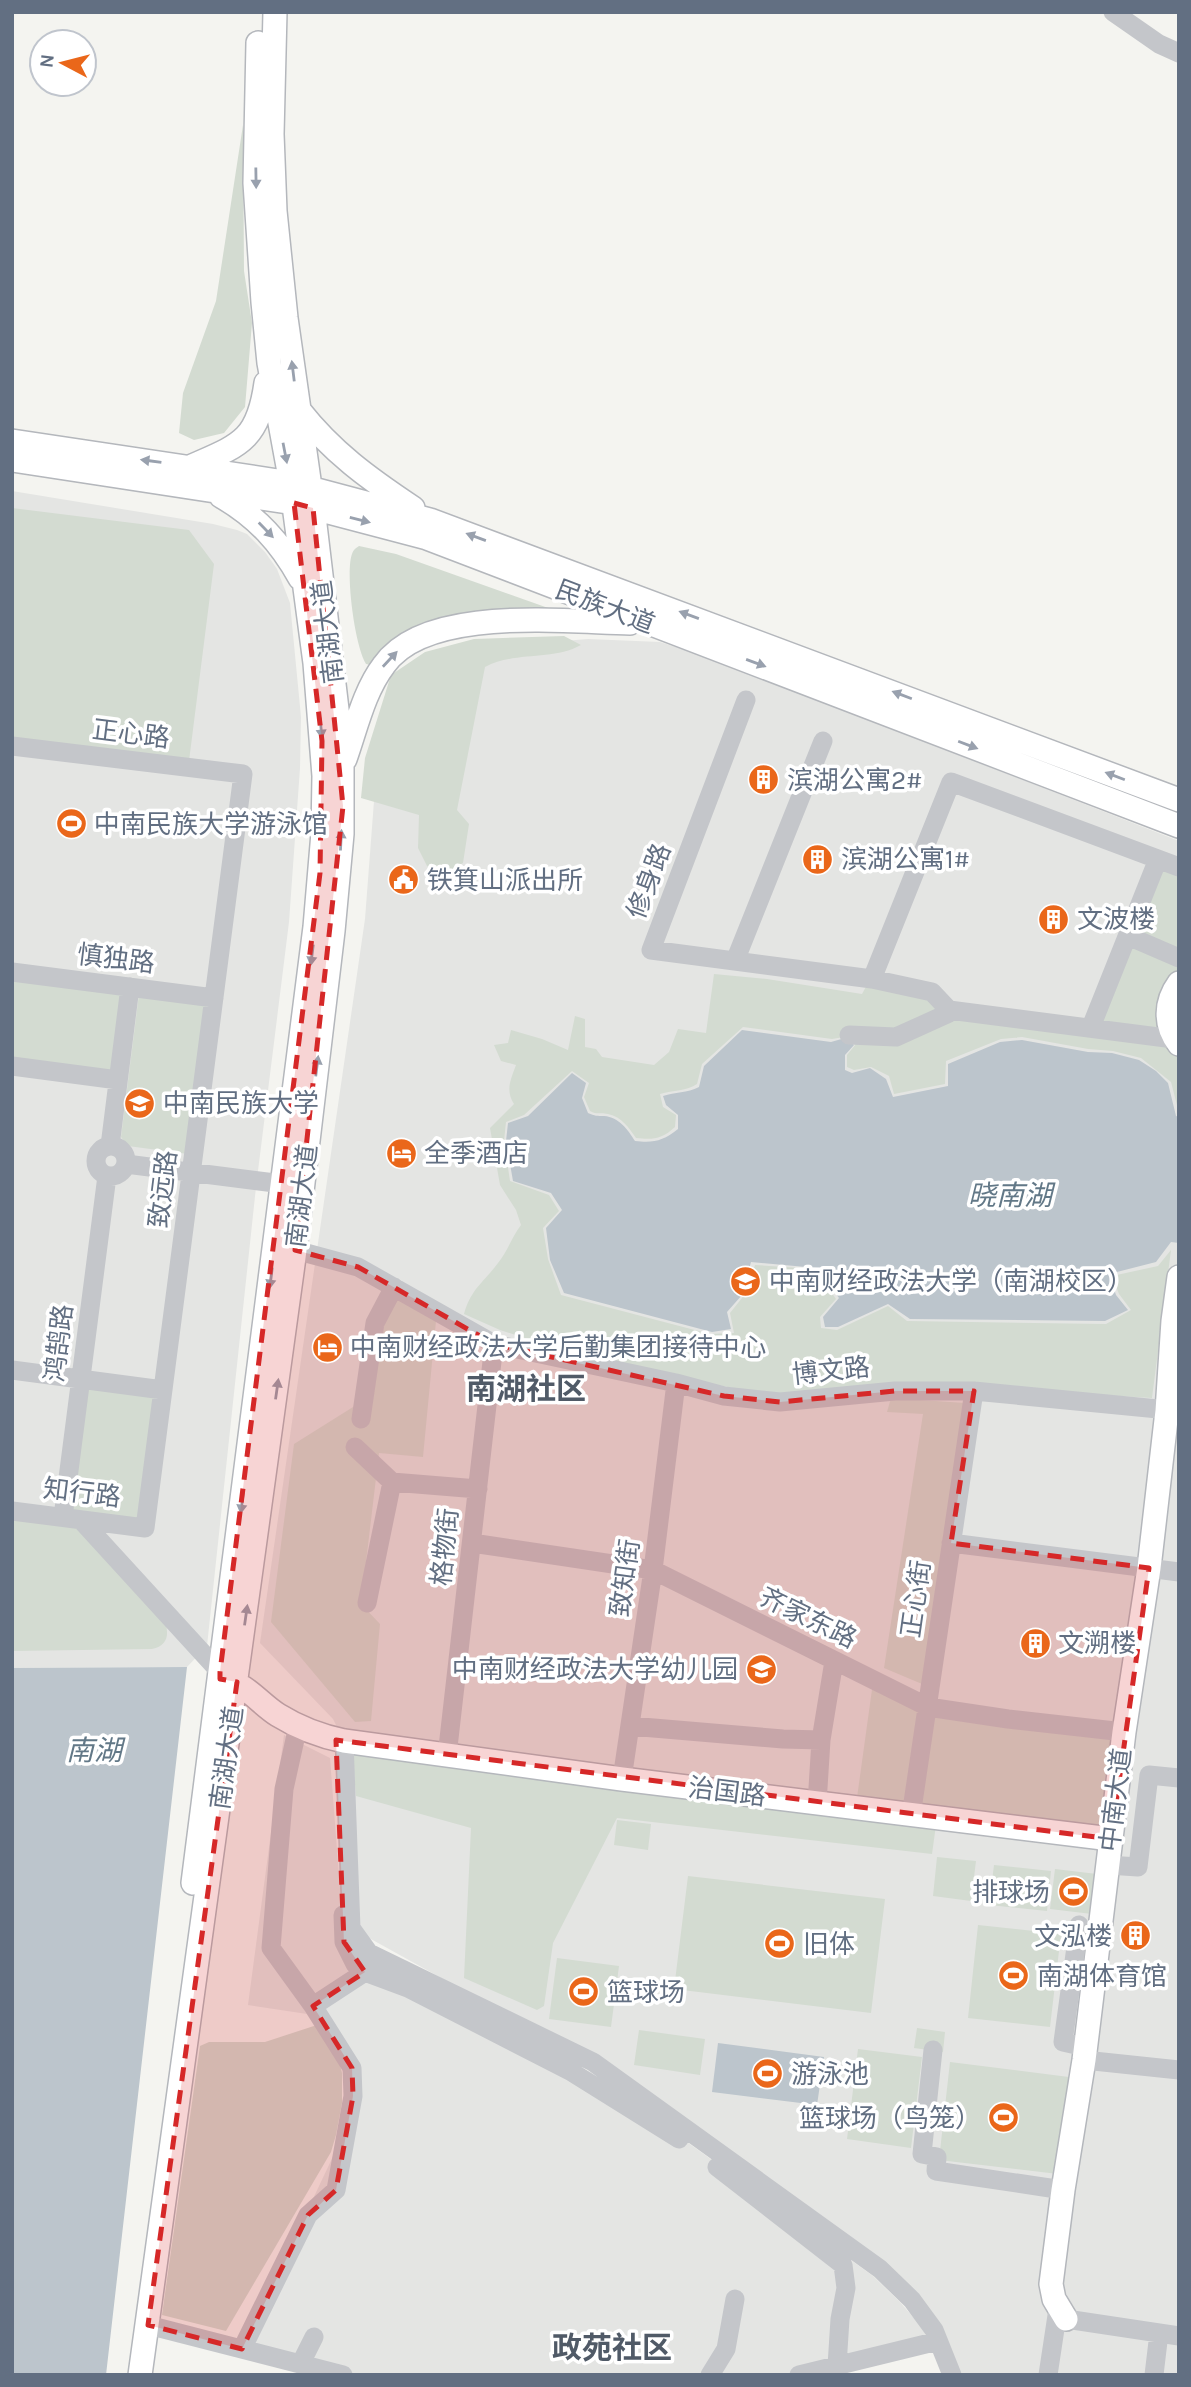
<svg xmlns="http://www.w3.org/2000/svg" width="1191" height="2387" font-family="Karla,'Noto Sans SC',sans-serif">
  <rect width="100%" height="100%" fill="#f4f4f0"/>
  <path fill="#e4e5e3" d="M12,491L213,524L237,530L247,534L265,552L277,569L290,603L301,717L300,768L289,922L256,1187L207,1646L187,1667L12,1668Z
    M588,639L660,642L713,659L1179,841V2375H954L880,2269L593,2062L351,1928L344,1741L333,1719L260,1643L365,919L375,788L467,649Z
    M284,1735L330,1758L343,1928L411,1984L590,2072L873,2276L900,2302L926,2332L923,2346L899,2341L869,2358L799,2375H342L242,2349L337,2148L348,2084L327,2017L248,2005Z"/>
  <path fill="#d3dbd1" d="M243,125L244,271L252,323L245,407L224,433L194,440L179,433L183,393L216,301Z
    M12,508L189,530L214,564L189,761L12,739Z
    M359,546L396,554L551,609L502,613L371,665L366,664C355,647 345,573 352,554C354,549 355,549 359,546Z
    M564,636L581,645C552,661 515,651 485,667L457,810L469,824L463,863L444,874L427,866L418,848L419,815L361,798L365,758L391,675L425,652L474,639Z
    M1160,866L1179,874V953L1133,934Z
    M1130,942L1179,964L1163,1032L1097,1024Z
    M714,974L767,979L862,994L868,983L928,994L950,1013L1167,1042L1179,1057V1113L1171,1082L1141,1058L1113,1051L1088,1049L1022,1037L1001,1039L946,1061L945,1084L894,1094L889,1076L871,1067L854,1070L847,1067V1055L856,1044L844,1037L832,1039L743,1027L702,1064L697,1084C687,1091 673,1090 660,1094L663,1107L676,1115L675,1127C662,1139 653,1140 636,1138C629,1128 622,1117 608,1114C601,1112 597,1115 590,1111L584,1097L589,1083L572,1071L524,1115L506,1122L504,1141L510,1181L549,1195L559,1211L543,1228L548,1259L561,1295L710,1334L734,1333L730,1313L746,1293L755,1265L815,1269L836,1299L820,1317L821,1328L837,1330L888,1306L907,1321L1106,1324L1131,1310L1119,1294L1112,1276L1158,1266L1171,1250L1152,1398L967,1387L778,1397L593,1360L500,1330L464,1314C471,1289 483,1283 498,1263C507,1252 512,1237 521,1225L516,1210L500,1185L490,1128L514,1104C505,1090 511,1079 516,1065L501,1061L494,1045L508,1043L511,1030L542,1039L568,1050L575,1016L585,1019V1047L596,1049L602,1057L654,1065L669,1052L678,1029L706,1033Z
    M12,978L124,993L113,1073L12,1059Z
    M139,994L207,1003L188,1154L128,1146L121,1137Z
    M392,1287L436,1321L423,1457L379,1453L361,1604L380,1624L371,1721L355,1722L271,1622L294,1444L369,1397Z
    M88,1386L156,1395L139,1520L72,1512Z
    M891,1398L965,1403L922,1684L884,1668L923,1414L887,1412Z
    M12,1515L79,1524L166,1625C169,1637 166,1646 152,1649L12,1651Z
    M874,1675L921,1697L908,1811L856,1805Z
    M932,1715L1112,1737L1097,1843L936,1825L932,1854L617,1818L553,1943L544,2006L537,2010L464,1978L471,1828L356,1796L352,1748L917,1821Z
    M617,1820L651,1824L648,1850L614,1845Z
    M937,1857L976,1861L971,1901L933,1896Z
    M994,1865L1051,1871L1047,1911L989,1905Z
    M1055,1869L1097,1874L1092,1914L1050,1909Z
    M688,1876L885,1899L871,2013L674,1989Z
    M978,1925L1061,1934L1050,2027L968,2018Z
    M557,1958L619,1966L611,2027L549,2019Z
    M323,2023L337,2051L342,2073V2103L336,2135L331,2152L226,2331L162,2315L200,2046L209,2042H265Z
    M917,2028L945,2032L943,2052L914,2048Z
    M639,2030L705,2039L700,2075L634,2065Z
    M858,2049L922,2057L911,2148L847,2139Z
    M950,2062L1069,2077L1058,2174L939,2160Z"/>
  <path fill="#bcc5cc" d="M742,1030L831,1042L845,1038L854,1045L845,1055V1070L852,1073L870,1068L886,1079L893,1097L948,1086V1064L1000,1042L1022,1040L1088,1052L1112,1053L1139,1060L1156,1071L1168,1083L1176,1116L1179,1117V1243L1171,1242L1156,1262L1109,1274L1116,1295L1128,1310L1105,1321L910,1319L888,1304L838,1327H825L823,1317L839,1298L817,1268L751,1262L742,1295L727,1312L731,1329L712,1332L564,1293L550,1260L546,1228L562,1210L551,1193L513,1181L506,1141L508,1123L528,1116L572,1073L586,1083L582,1098L588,1113C595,1116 597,1116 604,1116C619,1117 628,1130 635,1141C654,1143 663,1141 678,1129V1115L666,1105L663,1096C675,1092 687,1093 699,1087L704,1066Z
    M187,1667L106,2375H12V1668Z
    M718,2043L824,2057L817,2105L712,2092Z"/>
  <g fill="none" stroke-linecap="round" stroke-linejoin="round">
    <defs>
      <path id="major" d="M299,410C332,452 368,478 413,508
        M12,441L291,483L430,520L1179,800
        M12,460L294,503L427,538L1179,826
        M190,467C240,445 258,441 266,383
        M221,496C257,517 280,542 300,578
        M345,759C356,728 364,691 384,665C426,605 565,622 630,623
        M1179,983C1165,1002 1164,1025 1179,1044
        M224,1680C247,1684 259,1703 278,1715C299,1728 320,1736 344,1741L622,1779L1111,1839
        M193,1883L315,927L323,833L324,776L315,663L291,483L269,363L263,302L255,183L258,43
        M1066,2319L1054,2299L1051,2284L1063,2190L1084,2060L1124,1732L1149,1568L1167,1411L1173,1321L1179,1277
        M140,2375L295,1250L333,931L342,834V765L339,726L313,508L286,318L275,211L272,134L275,12"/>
    </defs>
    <use href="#major" stroke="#b4b7bc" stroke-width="26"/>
    <path stroke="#c4c6ca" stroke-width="19" d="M1113,12L1159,44L1179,53
      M746,700L651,950L872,979L932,992L949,1010L1174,1039
      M12,746L243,774L145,1528L12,1511
      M1128,936L1179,958
      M735,961L823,741
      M12,972L214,998
      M872,979L951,782L1179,867
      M1091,1027L1158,859
      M849,1035L896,1037L949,1013
      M12,1066L118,1080
      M96 1161a15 15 0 1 1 30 0a15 15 0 1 1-30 0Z
      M110,1146L130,987
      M126,1164L283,1184
      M295,1250L358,1267L494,1344L676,1383L724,1396L780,1402L895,1391H974L1179,1411
      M12,1370L163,1390
      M361,1419L375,1323L394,1287
      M355,1447L392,1482L478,1489
      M63,1517L107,1176
      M81,1520L220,1672
      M472,1543L653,1570L928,1707L1008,1719L1124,1732
      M951,1543L1179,1572
      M367,1603L392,1482
      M298,1726L284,1789L271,1948L313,2006
      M630,1726L783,1739L821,1740
      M344,1741L351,1928L369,1953L593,2062L880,2269L912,2300L934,2330L952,2375
      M447,1756L494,1344
      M622,1779L653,1570L676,1383
      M817,1804L821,1740L834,1661
      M911,1816L974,1391
      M1108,1865L1138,1867L1149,1775L1179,1778
      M343,1915L344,1942L355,1964L365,1972L408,1988L570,2071L679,2139
      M1079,1925L1063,2042L1085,2047
      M933,2050L922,2154L937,2157L936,2171L1063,2190
      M1084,2060L1179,2070
      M717,2167L843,2265L846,2288L840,2319L837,2366
      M1066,2319L1179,2336
      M148,2325L343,2375
      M242,2349L308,2215L336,2190L353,2096L352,2068L313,2006L365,1972
      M301,2363L314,2337
      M710,2375L726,2349L735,2299
      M799,2375L938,2341
      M1048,2375L1058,2309
      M1154,2375L1159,2333"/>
    <use href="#major" stroke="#fff" stroke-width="23"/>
  </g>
  <defs><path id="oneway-solid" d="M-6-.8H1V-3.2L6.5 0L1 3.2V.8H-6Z" transform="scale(1.75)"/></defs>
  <g fill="#99a1ae">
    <use href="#oneway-solid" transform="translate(256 178) rotate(89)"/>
    <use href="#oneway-solid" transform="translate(293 371) rotate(-97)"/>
    <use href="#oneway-solid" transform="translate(285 453) rotate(79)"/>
    <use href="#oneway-solid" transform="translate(151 461) rotate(-172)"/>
    <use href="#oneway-solid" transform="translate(360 520) rotate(14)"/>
    <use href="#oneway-solid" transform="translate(266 530) rotate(46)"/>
    <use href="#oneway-solid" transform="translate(476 537) rotate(-160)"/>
    <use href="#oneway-solid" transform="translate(689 615) rotate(-160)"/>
    <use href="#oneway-solid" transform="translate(390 659) rotate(-47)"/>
    <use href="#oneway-solid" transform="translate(756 663) rotate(20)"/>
    <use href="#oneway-solid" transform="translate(902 695) rotate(-159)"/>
    <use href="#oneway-solid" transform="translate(321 728) rotate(85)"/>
    <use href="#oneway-solid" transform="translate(968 745) rotate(21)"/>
    <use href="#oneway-solid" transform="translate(1115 776) rotate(-159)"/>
    <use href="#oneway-solid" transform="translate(341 840) rotate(-87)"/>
    <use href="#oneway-solid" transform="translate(312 955) rotate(97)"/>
    <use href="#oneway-solid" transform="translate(317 1066) rotate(-83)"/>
    <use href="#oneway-solid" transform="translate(271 1278) rotate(97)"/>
    <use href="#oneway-solid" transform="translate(277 1389) rotate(-82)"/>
    <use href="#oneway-solid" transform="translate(242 1503) rotate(97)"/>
    <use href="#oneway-solid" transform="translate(246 1615) rotate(-82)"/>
  </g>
  <path fill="#d62828" fill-opacity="0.2" stroke="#d62828" stroke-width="5" stroke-dasharray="14 9" stroke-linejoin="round" d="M294,503L313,508L343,806L295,1250L358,1267L494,1344L724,1396L780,1402L895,1391H974L951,1543L1149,1568L1111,1839L336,1740L344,1942L365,1972L313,2006L352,2068L353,2096L336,2190L308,2215L242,2349L148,2325L237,1682L220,1679V1672L320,873L322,741Z"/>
  <defs>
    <symbol id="building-disc" viewBox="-11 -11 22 22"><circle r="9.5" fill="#ea671a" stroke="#fff"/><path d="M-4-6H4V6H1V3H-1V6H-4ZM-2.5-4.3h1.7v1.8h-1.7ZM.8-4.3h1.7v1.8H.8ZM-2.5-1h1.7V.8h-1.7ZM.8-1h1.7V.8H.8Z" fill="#fff"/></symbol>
    <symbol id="stadium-disc" viewBox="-11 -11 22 22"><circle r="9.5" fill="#ea671a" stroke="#fff"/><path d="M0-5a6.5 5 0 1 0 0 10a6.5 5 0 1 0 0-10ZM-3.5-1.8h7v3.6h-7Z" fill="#fff"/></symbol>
    <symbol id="civic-disc" viewBox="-11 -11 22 22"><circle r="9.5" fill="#ea671a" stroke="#fff"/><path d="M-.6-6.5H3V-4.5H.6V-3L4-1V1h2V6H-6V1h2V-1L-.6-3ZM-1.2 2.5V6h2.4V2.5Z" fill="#fff"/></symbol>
    <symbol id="university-disc" viewBox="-11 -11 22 22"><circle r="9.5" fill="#ea671a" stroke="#fff"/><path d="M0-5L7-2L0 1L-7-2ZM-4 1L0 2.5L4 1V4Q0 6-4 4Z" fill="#fff"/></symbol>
    <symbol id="hotel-disc" viewBox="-11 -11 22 22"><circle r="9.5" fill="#ea671a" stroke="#fff"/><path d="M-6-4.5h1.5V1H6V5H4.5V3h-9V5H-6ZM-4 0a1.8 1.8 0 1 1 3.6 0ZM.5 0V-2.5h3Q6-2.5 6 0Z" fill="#fff"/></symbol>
    <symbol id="school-disc" viewBox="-11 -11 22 22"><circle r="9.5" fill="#ea671a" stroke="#fff"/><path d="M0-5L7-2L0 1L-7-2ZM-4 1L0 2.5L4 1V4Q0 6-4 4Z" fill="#fff"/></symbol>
  </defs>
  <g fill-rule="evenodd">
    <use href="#building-disc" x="746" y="762" width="35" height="35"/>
    <use href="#stadium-disc" x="54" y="806" width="35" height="35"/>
    <use href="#building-disc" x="800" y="842" width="35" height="35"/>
    <use href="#civic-disc" x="386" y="862" width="35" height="35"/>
    <use href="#building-disc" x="1036" y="902" width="35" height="35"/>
    <use href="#university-disc" x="122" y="1086" width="35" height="35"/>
    <use href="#hotel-disc" x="384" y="1136" width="35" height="35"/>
    <use href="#university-disc" x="728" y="1264" width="35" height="35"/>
    <use href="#hotel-disc" x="310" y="1330" width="35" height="35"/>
    <use href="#building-disc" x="1018" y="1626" width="35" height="35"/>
    <use href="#school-disc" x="744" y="1652" width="35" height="35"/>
    <use href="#stadium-disc" x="1056" y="1874" width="35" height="35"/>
    <use href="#building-disc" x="1118" y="1918" width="35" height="35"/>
    <use href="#stadium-disc" x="762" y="1926" width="35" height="35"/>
    <use href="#stadium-disc" x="996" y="1958" width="35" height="35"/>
    <use href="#stadium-disc" x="566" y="1974" width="35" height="35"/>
    <use href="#stadium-disc" x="750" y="2056" width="35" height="35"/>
    <use href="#stadium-disc" x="986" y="2100" width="35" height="35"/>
  </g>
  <g text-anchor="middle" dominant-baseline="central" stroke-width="7" stroke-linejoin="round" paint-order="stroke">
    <g font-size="26" fill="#626f82" stroke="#fff">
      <text transform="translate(605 607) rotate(21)">民族大道</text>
      <text transform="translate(328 632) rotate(-97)">南湖大道</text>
      <text transform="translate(131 734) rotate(7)">正心路</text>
      <text transform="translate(649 881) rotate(-69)">修身路</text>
      <text transform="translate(116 959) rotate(7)">慎独路</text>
      <text transform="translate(163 1189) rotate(-83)">致远路</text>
      <text transform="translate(302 1196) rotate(-83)">南湖大道</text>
      <text transform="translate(59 1343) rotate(-83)">鸿鹄路</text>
      <text transform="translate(831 1371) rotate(-6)">博文路</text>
      <text transform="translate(82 1493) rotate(7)">知行路</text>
      <text transform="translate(445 1547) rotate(-84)">格物街</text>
      <text transform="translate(625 1578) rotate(-82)">致知街</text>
      <text transform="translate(916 1599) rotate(-82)">正心街</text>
      <text transform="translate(808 1618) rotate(26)">齐家东路</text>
      <text transform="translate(227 1758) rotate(-82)">南湖大道</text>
      <text transform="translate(727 1792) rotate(7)">治国路</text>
      <text transform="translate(1116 1800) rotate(-83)">中南大道</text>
    </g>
    <g font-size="26" fill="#626f82" stroke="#fff" text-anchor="start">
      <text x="787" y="780">滨湖公寓2#</text>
      <text x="94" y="824">中南民族大学游泳馆</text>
      <text x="841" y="859">滨湖公寓1#</text>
      <text x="427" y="880">铁箕山派出所</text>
      <text x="1077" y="919">文波楼</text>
      <text x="163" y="1103">中南民族大学</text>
      <text x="424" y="1153">全季酒店</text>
      <text x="769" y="1281">中南财经政法大学（南湖校区）</text>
      <text x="350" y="1347">中南财经政法大学后勤集团接待中心</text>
      <text x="1058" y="1643">文溯楼</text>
      <text x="738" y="1669" text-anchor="end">中南财经政法大学幼儿园</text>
      <text x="1050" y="1892" text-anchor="end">排球场</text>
      <text x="1112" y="1936" text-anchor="end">文泓楼</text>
      <text x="803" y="1944">旧体</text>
      <text x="1037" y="1976">南湖体育馆</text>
      <text x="607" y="1992">篮球场</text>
      <text x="791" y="2074">游泳池</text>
      <text x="981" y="2118" text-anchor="end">篮球场（鸟笼）</text>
    </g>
    <g font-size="28" font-style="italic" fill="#627887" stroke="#fff">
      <text x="1010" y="1195">晓南湖</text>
      <text x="94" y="1750">南湖</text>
    </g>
    <g font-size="30" font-weight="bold" fill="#505a67" stroke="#fff">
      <text x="526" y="1389">南湖社区</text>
      <text x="612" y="2348">政苑社区</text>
    </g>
  </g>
  <rect width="1191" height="2387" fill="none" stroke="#626f82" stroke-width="28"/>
  <g transform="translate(63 63) rotate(277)"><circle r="33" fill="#ffffff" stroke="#c0c5cd" stroke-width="2"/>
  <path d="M0-5L12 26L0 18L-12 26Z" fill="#ea671a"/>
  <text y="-10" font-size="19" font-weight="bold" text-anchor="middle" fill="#626f82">N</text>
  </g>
</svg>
